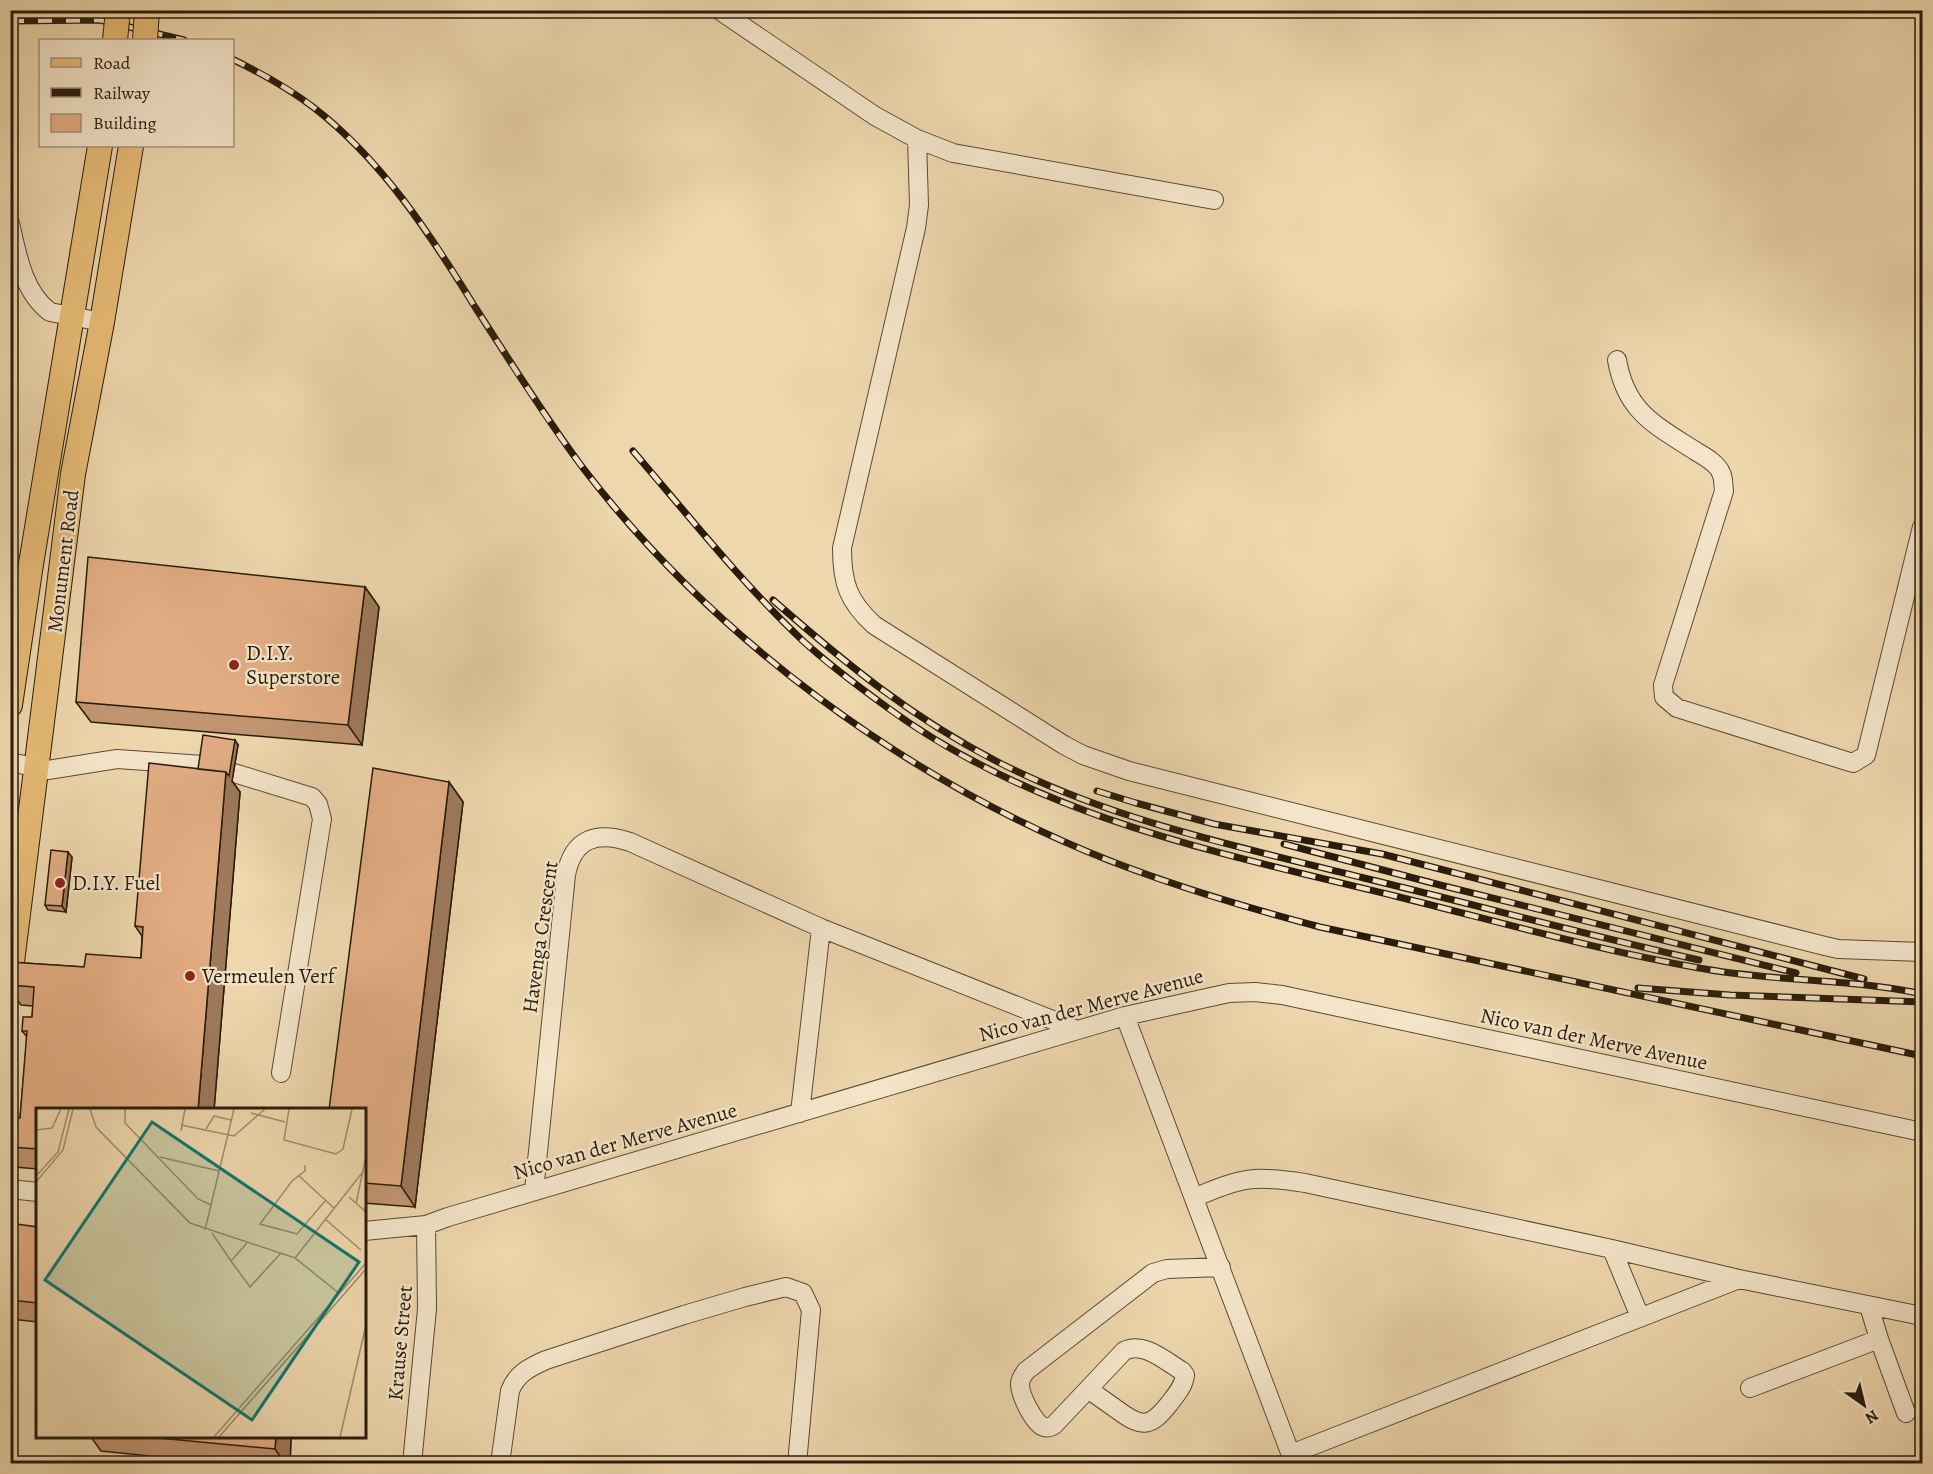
<svg xmlns="http://www.w3.org/2000/svg" width="1933" height="1474" font-family="Alegreya,serif">
  <rect width="100%" height="100%" fill="#eed7ad"/>
  <filter id="stains"><feTurbulence type="fractalNoise" baseFrequency=".00333" numOctaves="4"/><feColorMatrix values="0 0 0 0 .2 0 0 0 0 .09 0 0 0 0 .02 0 0 0 .5 -.17"/></filter>
  <radialGradient id="worn" r=".72"><stop offset=".6" stop-color="#630" stop-opacity="0"/><stop offset="1" stop-color="#630" stop-opacity=".3"/></radialGradient>
  <g fill="none" stroke-linecap="round" stroke-linejoin="round">
    <defs>
      <path id="minor" d="M719,10L875,116L917,139L953,153L1214,200
        M917,139L919,205L916,228L842,548C842,583 848,601 874,625L1064,745L1083,755L1129,771L1825,946L1838,949L1922,952
        M10,223C17,254 23,292 50,312L102,322
        M1617,360C1626,412 1655,425 1697,452C1704,456 1718,464 1721,473C1724,478 1723,485 1724,491L1663,685L1664,697L1677,708L1853,763L1866,755L1922,527
        M10,762L48,770L117,759L203,765
        M234,773L312,797L318,804L322,819L281,1073
        M821,928L1075,1029
        M1125,1016L1294,1463
        M10,1189L38,1192
        M534,1191L566,875C573,838 597,831 630,842L821,928L800,1113
        M1194,1198C1241,1177 1255,1175 1305,1183L1612,1249L1739,1279L1922,1316
        M364,1231L426,1225L448,1217L1125,1016L1229,993L1255,992L1282,995L1922,1132
        M1612,1249L1640,1317
        M1869,1306L1879,1339L1906,1413
        M1750,1388L1879,1339
        M1088,1389C1098,1396 1109,1404 1119,1411C1142,1428 1151,1427 1169,1404C1176,1395 1184,1386 1185,1375L1182,1371C1165,1361 1144,1341 1124,1351L1054,1425C1051,1427 1048,1428 1044,1427C1034,1424 1020,1395 1020,1384C1020,1379 1023,1375 1026,1371L1153,1273L1167,1269L1221,1267
        M1291,1454L1739,1279
        M412,1464L427,1309L426,1225
        M500,1464L510,1391C516,1374 530,1367 546,1360L684,1315L745,1297L786,1287L803,1293L811,1310L797,1464"/>
      <path id="major" d="M10,705L31,564L100,146
        M10,978L73,474L102,322L131,146"/>
    </defs>
    <use href="#minor" stroke="#5a4b34" stroke-width="20"/>
    <use href="#major" stroke="#291c0c" stroke-width="26"/>
    <use href="#minor" stroke="#f4e5ca" stroke-width="18"/>
    <use href="#major" stroke="#e7bc76" stroke-width="24"/>
    <defs>
      <path id="rail" d="M10,21L100,20L184,40
        M232,59C261,73 288,88 313,107C382,160 430,234 475,307C510,361 544,416 583,468C714,639 908,781 1108,860C1177,887 1248,908 1320,927L1922,1056
        M633,451C688,515 741,582 802,640C829,665 859,687 888,708C1037,817 1219,853 1395,896C1496,921 1597,950 1699,968C1773,982 1849,978 1922,994
        M773,600C845,663 912,718 998,762C1113,821 1240,847 1364,878C1476,905 1587,935 1699,960
        M1097,791L1136,803L1214,824L1382,854L1864,979
        M1284,844L1440,885L1796,973
        M1638,988L1730,995L1922,1002"/>
    </defs>
    <use href="#rail" stroke="#291c0c" stroke-width="7"/>
    <use href="#rail" stroke="#f4e5ca" stroke-width="4.5" stroke-dasharray="14" stroke-linecap="butt"/>
    <defs>
      <path id="major-bridge" d="M115,40L118,10
        M145,40L147,10"/>
    </defs>
    <use href="#major-bridge" stroke="#291c0c" stroke-width="26" stroke-linecap="butt"/>
    <use href="#major-bridge" stroke="#e7bc76" stroke-width="24"/>
  </g>
  <path fill="#c29571" stroke="#291c0c" stroke-width="1.5" d="M365,587L379,607L362,745L91,722L76,702Z
    M238,745L232,781L240,792L214,1110H38V1169L14,1167L10,1162V1117L20,1118L27,1037L22,1031L32,1017L33,1006L21,1005L10,990V962L84,967L141,958L142,936L135,926L198,769Z
    M449,782L463,802L415,1207L364,1203V1110Z
    M72,857L66,912L48,910L45,905Z
    M38,1227V1322L11,1319L10,1229Z
    M91,1437H291L290,1464H229L101,1451Z"/>
  <path fill="#9e795c" stroke="#291c0c" stroke-width="1.5" d="M365,587L379,607L362,745L348,725Z
    M235,740L238,745L232,781L240,792L214,1110H198L226,772Z
    M449,782L463,802L415,1207L401,1186Z
    M68,852L72,857L66,912L62,906Z
    M276,1437H291L290,1464H285L275,1449Z"/>
  <path fill="#e2ad83" stroke="#291c0c" stroke-width="1.5" d="M88,557L365,587L348,725L76,702Z
    M203,735L235,740L229,776L226,772L198,769Z
    M149,763L226,772L198,1110H38V1149L10,1147V1117L20,1118L27,1031H22L23,1017H32L34,987L10,985V962L84,967L86,954L141,958L143,927L135,926Z
    M373,768L449,782L401,1186L364,1183V1110H329Z
    M51,850L68,852L62,906L45,905Z
    M16,1224L38,1227V1303L10,1300V1229Z
    M148,1437H276L275,1449Z"/>
  <g fill="#8f2418" stroke="#f4e5ca" stroke-width="2">
    <circle cx="234" cy="665" r="6"/>
    <circle cx="60" cy="883" r="6"/>
    <circle cx="190" cy="976" r="6"/>
  </g>
  <g text-anchor="middle" dominant-baseline="central" stroke-width="4.5" stroke-linejoin="round" paint-order="stroke">
    <g font-size="21" fill="#291c0c" stroke="#f4e5ca">
      <text transform="translate(63 561) rotate(-83)">Monument Road</text>
      <text transform="translate(540 937) rotate(-82)">Havenga Crescent</text>
      <text transform="translate(1091 1005) rotate(-15)">Nico van der Merve Avenue</text>
      <text transform="translate(1594 1039) rotate(12)">Nico van der Merve Avenue</text>
      <text transform="translate(625 1141) rotate(-16)">Nico van der Merve Avenue</text>
      <text transform="translate(400 1343) rotate(-85)">Krause Street</text>
    </g>
    <g font-size="21" fill="#291c0c" stroke="#f4e5ca" text-anchor="start">
      <text x="246" y="653">D.I.Y.<tspan x="246" dy="24">Superstore</tspan></text>
      <text x="72" y="883">D.I.Y. Fuel</text>
      <text x="202" y="976">Vermeulen Verf</text>
    </g>
  </g>
  <g transform="translate(36 1108)">
    <rect width="330" height="330" fill="#eed7ad"/>
    <path fill="none" stroke="#9f8c6d" stroke-width="1.5" d="M54,1L60,19L154,115L259,150L304,186M89,1V15L162,91L175,97M253,1L248,32L300,46L307,41L316,1M215,5L249,14M145,17L198,28L229,1M170,21L178,8L195,12M0,22L16,20L25,1M145,23L149,1M124,49L183,63M269,57V63L256,73L224,116L261,126L289,93M262,67L298,100M0,68L22,44L33,1M0,74L27,42L37,1M313,89L330,104M320,96L330,48M289,111L325,142M169,122L198,1M176,125L195,153M211,135L195,153L214,179L245,145M259,150L326,65M178,329L330,155M183,329L330,161M304,329L330,217"/>
    <path fill="#0f766e" fill-opacity="0.15" stroke="#0f766e" stroke-width="3" d="M116,14L323,154L216,312L9,172Z"/>
    <rect width="330" height="330" fill="none" stroke="#291c0c" stroke-width="3"/>
  </g>
  <rect width="1933" height="1474" fill="none" stroke="#eed7ad" stroke-width="36"/>
  <rect x="12" y="12" width="1909" height="1450" fill="none" stroke="#291c0c" stroke-width="3"/>
  <rect x="18" y="18" width="1897" height="1438" fill="none" stroke="#291c0c" stroke-width="1.5"/>
  <rect x="39" y="39" width="195" height="108" fill="#f4e5ca" stroke="#a3957e" stroke-width="1.5"/>
  <rect x="51" y="58" width="30" height="9" fill="#e7bc76" stroke="#a3957e" stroke-width="1.5"/>
  <text x="93" y="69" font-size="18" fill="#291c0c">Road</text>
  <rect x="51" y="88" width="30" height="9" fill="#291c0c" stroke="#a3957e" stroke-width="1.5"/>
  <text x="93" y="99" font-size="18" fill="#291c0c">Railway</text>
  <rect x="51" y="114" width="30" height="18" fill="#e2ad83" stroke="#a3957e" stroke-width="1.5"/>
  <text x="93" y="129" font-size="18" fill="#291c0c">Building</text>
  <g transform="translate(1864 1405) rotate(146)" stroke="#f4e5ca" stroke-width="4.5" paint-order="stroke">
  <path d="M0-4.5L10 22L0 15L-10 22Z" fill="#291c0c"/>
  <text y="-9" font-size="16" font-weight="bold" text-anchor="middle" fill="#291c0c">N</text>
  </g>
  <rect width="100%" height="100%" filter="url(#stains)"/>
  <rect width="100%" height="100%" fill="url(#worn)"/>
</svg>
